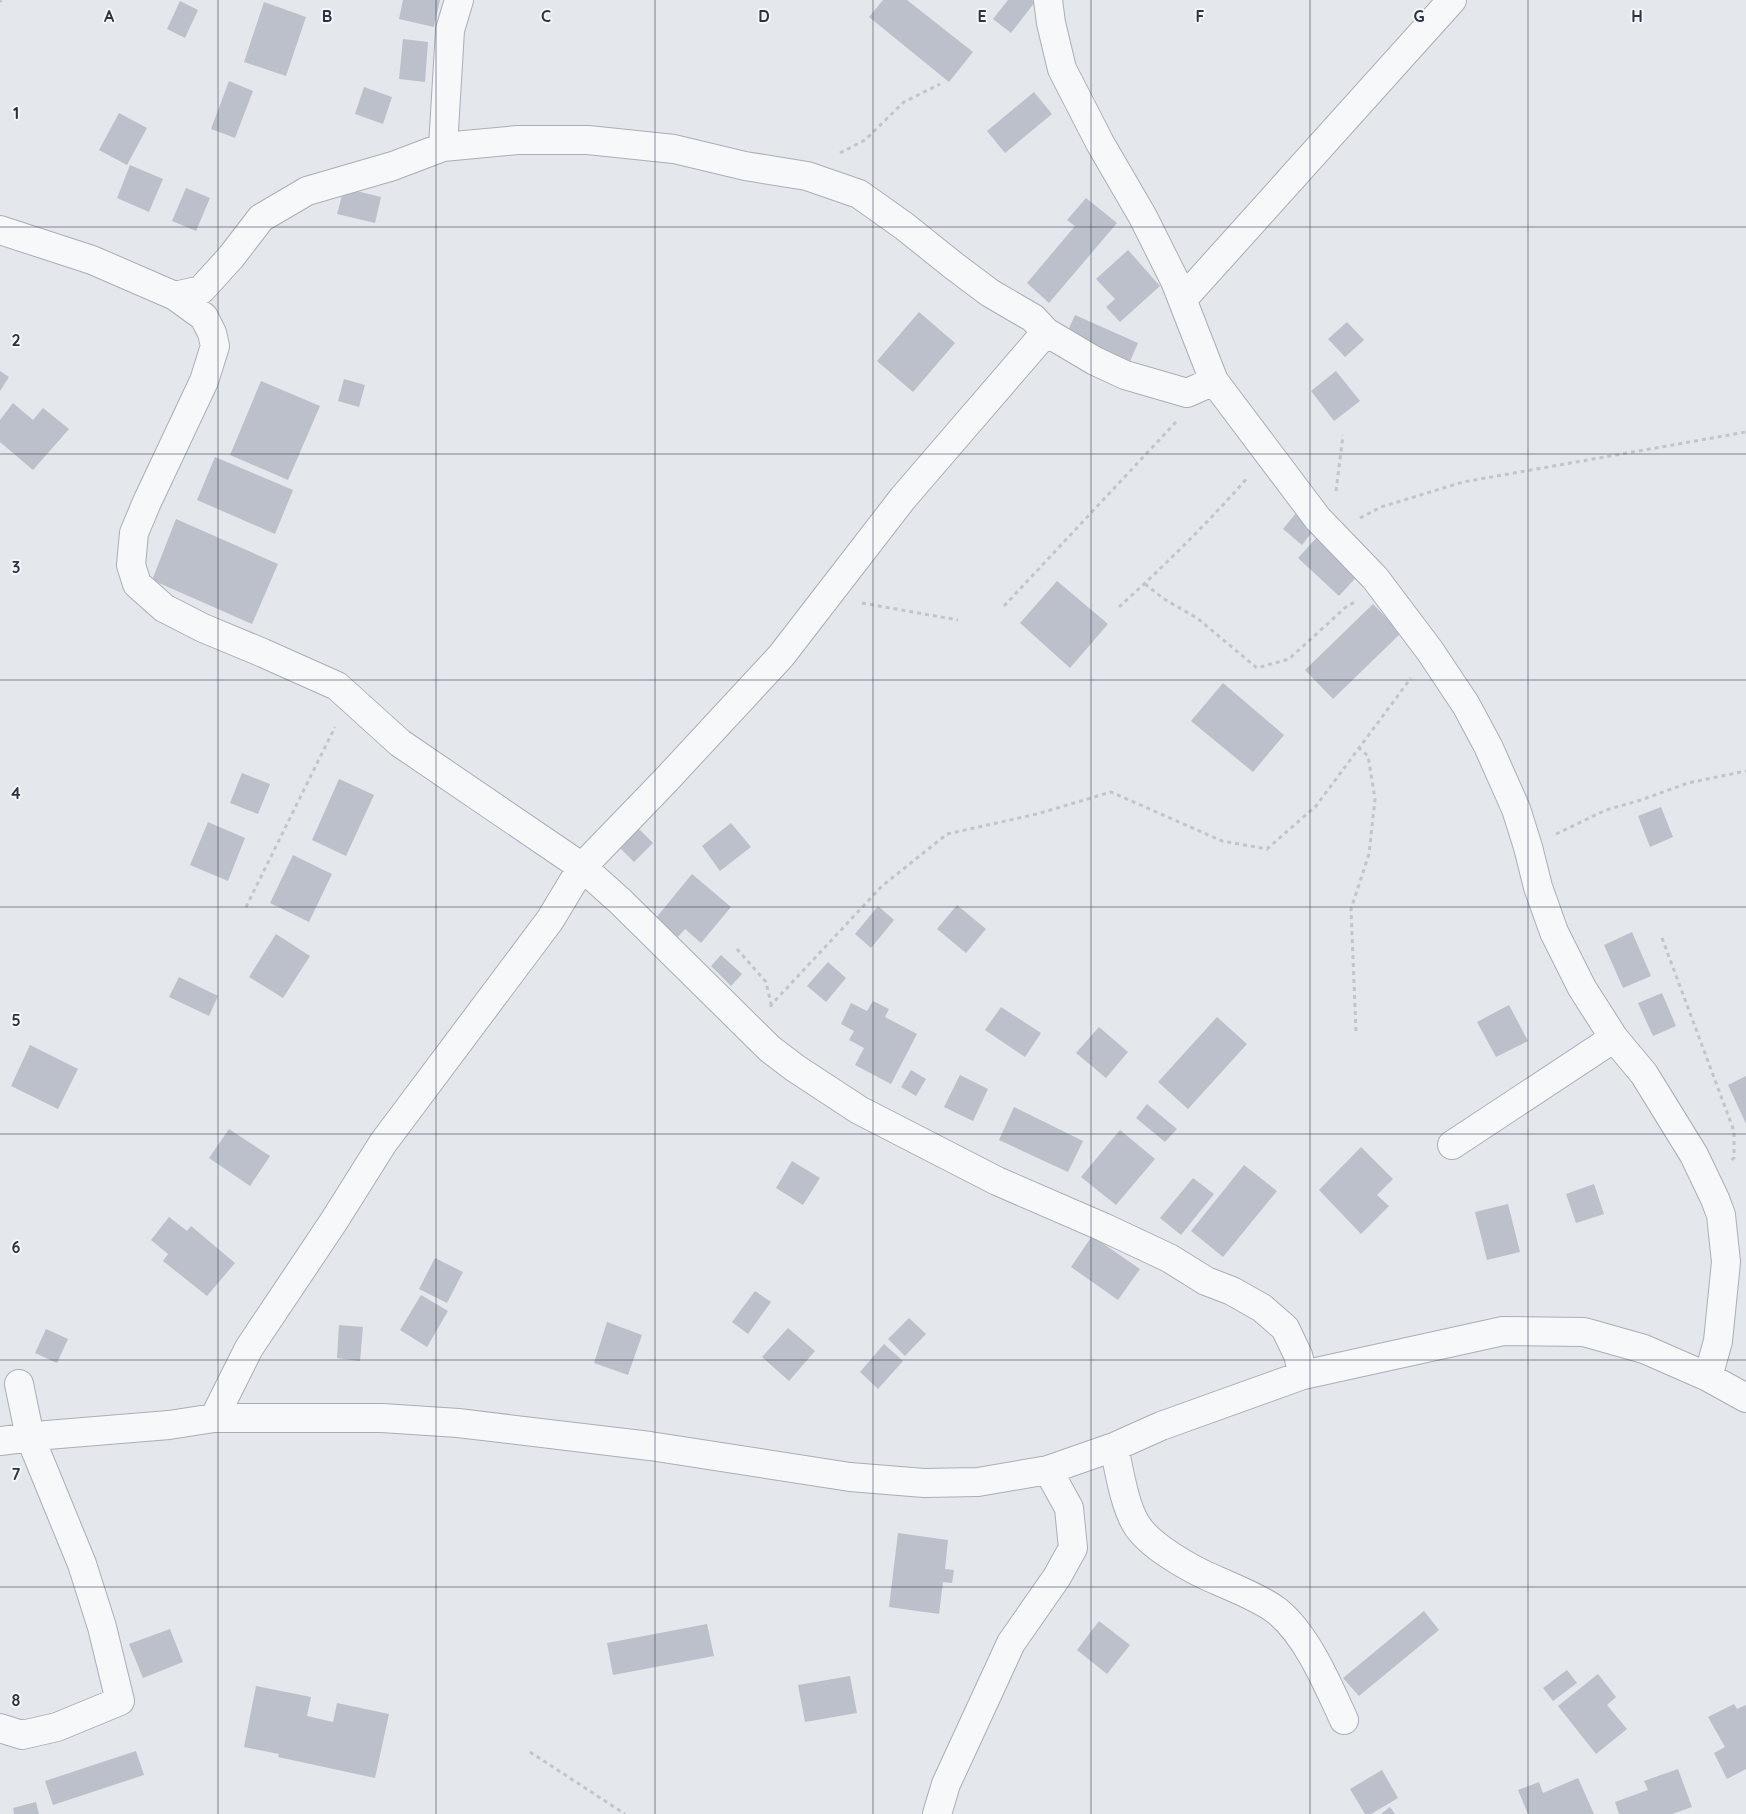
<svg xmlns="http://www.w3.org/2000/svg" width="1746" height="1814" font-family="Quicksand,sans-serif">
  <rect width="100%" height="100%" fill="#e4e7ec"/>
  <path fill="#bbc0ca" d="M403,0H440L434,27L399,19Z
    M883,0H907L973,52L949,82L869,17Z
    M1008,0H1032L1035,2L1011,33L993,19Z
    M180,1L198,10L185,38L167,29Z
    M264,2L306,17L286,76L244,62Z
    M403,39L428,42L425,82L399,79Z
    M229,81L253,91L235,138L211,129Z
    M364,87L392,97L383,124L355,114Z
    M1034,92L1052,114L1005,153L987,131Z
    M119,113L147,128L127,165L99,150Z
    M130,165L163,179L149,212L117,198Z
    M186,188L210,198L196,231L172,221Z
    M344,188L381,197L375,223L337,214Z
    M1086,198L1117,223L1049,303L1027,283L1075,226L1067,220Z
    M1128,250L1160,286L1120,322L1106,307L1115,299L1096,279Z
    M919,312L955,343L913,392L877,361Z
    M1075,315L1138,343L1128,366L1065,337Z
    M1347,322L1364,340L1345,357L1328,339Z
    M0,371L9,377L0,391Z
    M1336,371L1360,401L1334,421L1311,391Z
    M344,379L365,385L359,407L338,401Z
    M261,381L320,406L288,480L230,455Z
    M13,403L33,420L43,408L69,429L33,470L0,442V420Z
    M215,457L293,490L275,534L197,500Z
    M1297,512L1316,527L1302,545L1283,529Z
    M176,519L278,564L252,624L152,580Z
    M1319,535L1360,573L1339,596L1298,558Z
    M1057,581L1108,624L1070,668L1020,623Z
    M1373,604L1401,633L1333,699L1305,670Z
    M1223,683L1284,735L1253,772L1191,721Z
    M242,773L270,784L258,814L230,803Z
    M339,779L374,795L346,856L312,840Z
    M1661,807L1673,837L1650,847L1638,816Z
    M208,822L245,838L228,881L190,865Z
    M731,823L751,847L720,871L702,846Z
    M637,827L653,843L634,862L618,846Z
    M293,855L332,874L309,922L270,903Z
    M692,874L731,907L701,943L685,929L678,937L656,918Z
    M957,905L986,929L966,953L937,929Z
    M878,906L894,920L871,948L855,934Z
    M1632,932L1651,976L1623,988L1604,945Z
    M276,934L310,956L283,998L249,977Z
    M721,955L742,974L731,986L711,966Z
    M828,962L846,978L826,1002L807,986Z
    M179,977L218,996L209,1016L169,997Z
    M1662,993L1676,1026L1653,1036L1638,1003Z
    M873,1001L889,1009L885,1017L917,1034L891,1084L855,1065L864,1048L849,1040L854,1031L841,1024L851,1003L867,1011Z
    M1509,1005L1528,1041L1496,1057L1477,1022Z
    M1001,1007L1041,1033L1025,1057L985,1030Z
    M1217,1017L1247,1044L1188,1109L1158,1082Z
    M1099,1027L1128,1052L1106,1078L1076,1053Z
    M30,1045L78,1069L58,1109L11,1086Z
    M911,1070L926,1079L916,1096L901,1087Z
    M960,1075L988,1089L973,1121L944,1107Z
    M1746,1076V1124L1728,1085Z
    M1147,1104L1177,1129L1165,1142L1136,1118Z
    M1014,1107L1083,1141L1068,1172L999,1140Z
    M229,1129L270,1156L250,1186L209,1158Z
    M1120,1130L1155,1159L1116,1205L1081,1177Z
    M1361,1147L1393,1179L1377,1195L1389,1206L1361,1234L1319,1190Z
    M792,1161L820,1178L803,1205L776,1188Z
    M1244,1165L1277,1191L1223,1257L1191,1231Z
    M1193,1178L1214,1194L1181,1235L1160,1218Z
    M1594,1184L1604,1214L1576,1223L1566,1194Z
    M1508,1204L1520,1252L1487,1260L1475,1212Z
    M169,1217L187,1231L191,1226L235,1263L207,1296L163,1261L168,1254L151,1240Z
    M1092,1236L1140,1269L1118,1300L1071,1267Z
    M435,1258L463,1272L447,1303L419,1289Z
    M755,1291L771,1302L748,1334L732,1322Z
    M421,1295L448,1311L427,1347L400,1330Z
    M909,1318L926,1334L905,1356L888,1339Z
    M607,1322L642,1335L628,1375L594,1363Z
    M339,1325L363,1327L360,1361L337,1358Z
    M788,1328L815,1351L789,1381L762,1357Z
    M46,1329L68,1339L57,1363L35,1353Z
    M884,1344L903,1361L878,1389L860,1372Z
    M898,1533L948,1540L945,1569L954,1570L952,1583L943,1582L939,1614L889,1607Z
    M1424,1611L1439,1630L1359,1696L1343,1678Z
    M1099,1621L1130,1645L1107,1674L1077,1650Z
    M707,1624L714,1656L613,1675L607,1643Z
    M170,1629L183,1662L143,1678L129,1644Z
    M1567,1670L1577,1683L1553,1701L1543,1688Z
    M1598,1674L1616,1697L1607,1705L1627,1729L1596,1754L1558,1706Z
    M850,1676L857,1713L805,1722L798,1685Z
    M256,1686L311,1697L307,1716L333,1722L337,1703L389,1714L375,1778L278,1757L279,1754L244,1747Z
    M1734,1704L1737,1709L1746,1705V1769L1727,1779L1714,1753L1725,1747L1708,1717Z
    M136,1751L144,1775L53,1805L45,1781Z
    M1678,1769L1692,1807L1672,1814H1619L1615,1802L1648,1790L1644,1781Z
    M1382,1770L1398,1798L1371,1814H1365L1350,1789Z
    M1578,1778L1594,1814H1528L1518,1790L1539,1782L1543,1793Z
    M36,1802L39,1814H14L13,1808Z
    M1390,1807L1395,1814H1381Z"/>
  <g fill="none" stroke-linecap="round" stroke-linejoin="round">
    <defs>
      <path id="street" d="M1048,0L1051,23L1062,69L1100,143L1143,217L1175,281L1214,381L1318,519L1375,578L1430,651L1466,705L1488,746L1516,809L1528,847L1538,887L1554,932L1582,988L1614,1038L1644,1074L1694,1155L1715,1199L1721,1215L1726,1262L1718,1341L1708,1377
        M443,147L450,30L459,0
        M0,230L92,260L175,296L201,290L231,257L261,218L307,191L393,166L443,147L518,140H588L674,149L745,166L807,176L859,194L904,226L954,266L990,293L1033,318L1046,332L1095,361L1125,375L1187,393L1214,381
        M175,296L204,317L212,333L215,346L204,381L147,502L134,533L131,565L137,584L164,608L203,628L263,653L337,686L400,743L582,867L620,901L770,1049L795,1068L859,1110L997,1181L1103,1227L1169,1258L1206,1281L1232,1291L1262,1308L1285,1328L1298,1355L1303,1375
        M1183,299L1452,0
        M1452,1145L1614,1038
        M214,1418L249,1348L334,1221L383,1143L550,920L582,867L666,780L781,656L903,498L1046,332
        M0,1441L47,1435L169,1425L214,1418H382L458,1423L650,1446L850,1477L924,1483L978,1482L1048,1470L1114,1447L1161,1426L1303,1375L1503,1331L1584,1332L1644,1349L1708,1377L1746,1398
        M1114,1447C1119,1469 1124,1504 1136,1524C1149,1546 1192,1570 1216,1580C1234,1588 1262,1599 1277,1611C1307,1635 1328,1685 1344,1720
        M0,1728L22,1735L57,1727L120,1701L102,1627L82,1564L30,1437L19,1384
        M937,1814L946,1784L1011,1643L1057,1577L1073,1548L1069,1508L1048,1470"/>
    </defs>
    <use href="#street" stroke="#a9aeb7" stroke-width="30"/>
    <path stroke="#c2c5cb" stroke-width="3" stroke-dasharray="4 4" stroke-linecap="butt" d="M0,2L1,0
      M840,153L865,140L904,102L940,84
      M1336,491L1343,435
      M1360,518L1381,507L1463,482L1746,432
      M1145,584L1164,599L1197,618L1257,668L1289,659L1347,606L1355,602
      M862,603L958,620
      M1004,606L1176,422
      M1119,607C1164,566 1208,523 1248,477
      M1556,834L1606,810L1641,800L1688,783L1746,771
      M246,907L335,727
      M1662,938L1734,1131V1158L1731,1160
      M737,949L766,982L771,1004
      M771,1007V1005L882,886L947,834L1037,814L1111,792L1222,841L1267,849L1316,806L1411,678
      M1356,1031L1351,909L1369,854L1375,799L1368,756L1359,748
      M530,1752L625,1814"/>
    <use href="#street" stroke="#f7f8fa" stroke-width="28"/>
  </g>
  <path fill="none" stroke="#2b3445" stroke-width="1" stroke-opacity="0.55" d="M218,0V1814M436,0V1814M655,0V1814M873,0V1814M1091,0V1814M1310,0V1814M1528,0V1814M0,227H1746M0,454H1746M0,680H1746M0,907H1746M0,1134H1746M0,1360H1746M0,1587H1746"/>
  <g font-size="16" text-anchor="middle" font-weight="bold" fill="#2b3445" stroke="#f4f6f9" stroke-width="4" stroke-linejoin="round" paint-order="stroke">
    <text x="109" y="22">A</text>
    <text x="327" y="22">B</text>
    <text x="546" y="22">C</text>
    <text x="764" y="22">D</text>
    <text x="982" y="22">E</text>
    <text x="1200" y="22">F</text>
    <text x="1419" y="22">G</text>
    <text x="1637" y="22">H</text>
    <text x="16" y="119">1</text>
    <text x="16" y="346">2</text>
    <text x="16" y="573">3</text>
    <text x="16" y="799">4</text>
    <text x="16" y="1026">5</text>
    <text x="16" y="1253">6</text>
    <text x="16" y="1480">7</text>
    <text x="16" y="1706">8</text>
  </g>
</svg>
